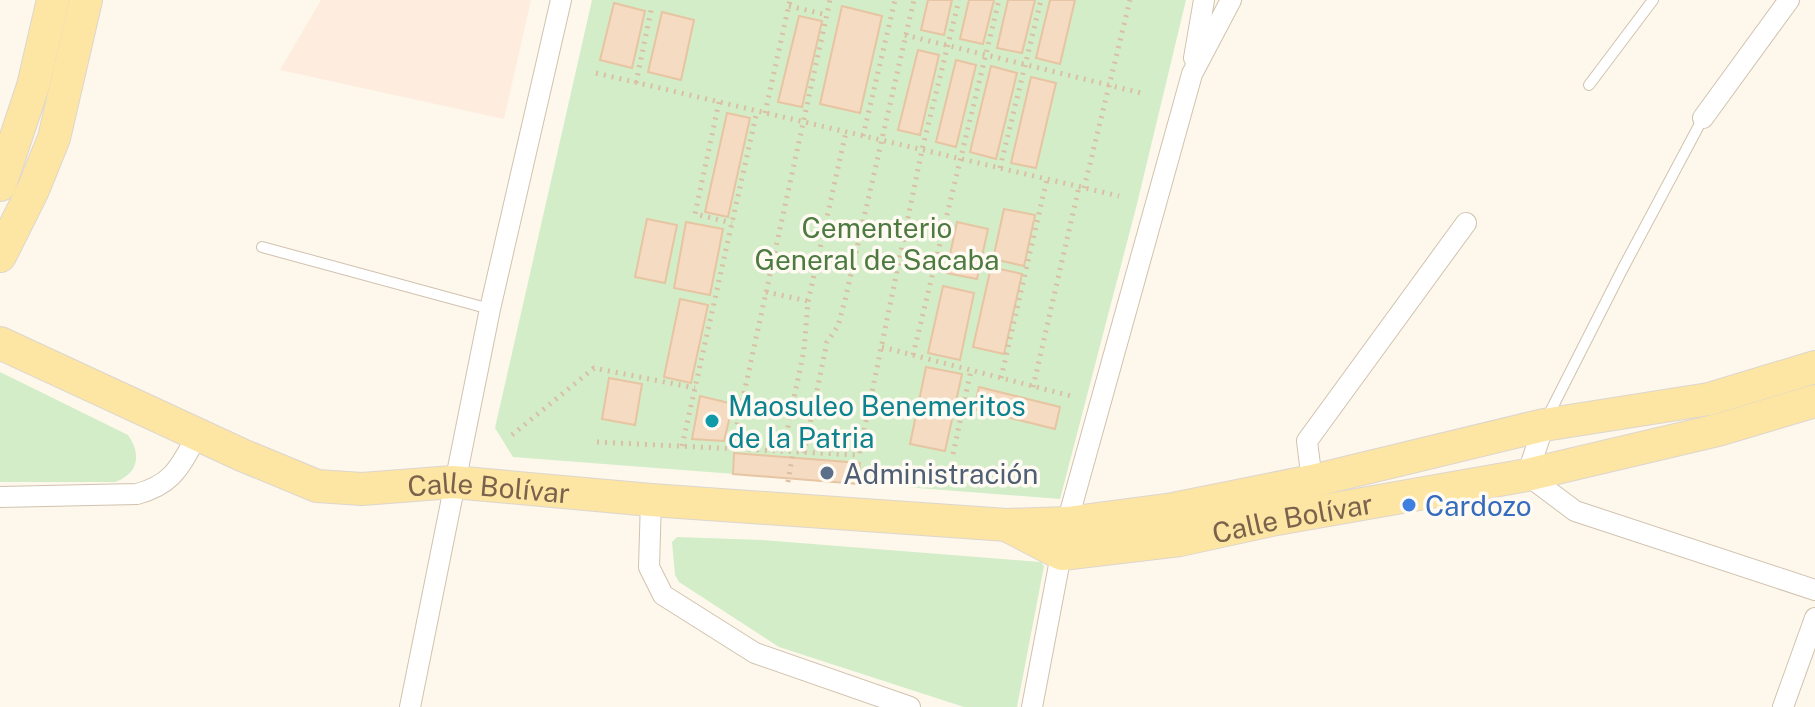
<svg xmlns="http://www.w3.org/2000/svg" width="1815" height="707" font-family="'Public Sans',sans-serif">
  <rect width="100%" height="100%" fill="#fdf8eb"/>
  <path fill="#feecdf" d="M321,0H531L504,119L280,70Z"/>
  <path fill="#d3edc8" d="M592,0H1186L1137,204L1060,499L513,457L495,428Z
    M0,372L128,435C142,455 138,474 115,482H0Z
    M677,537L762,540L1041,562L1044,566L1017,707H964L779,647L679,582L675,575L672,542Z"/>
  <path fill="#f4dbc2" stroke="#e7c4a2" stroke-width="2" d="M928,0H952L944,35L921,30Z
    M969,0H994L983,44L960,39Z
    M1008,0H1035L1022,53L997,48Z
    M1050,0H1075L1060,64L1036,58Z
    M614,3L645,11L632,68L600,60Z
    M842,6L882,16L860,113L820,104Z
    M662,12L694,20L681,80L648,72Z
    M799,16L822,21L802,107L778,102Z
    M918,50L939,55L920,135L898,130Z
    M956,60L976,65L956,147L936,142Z
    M991,66L1017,73L996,159L970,152Z
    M1031,77L1056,83L1036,168L1011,163Z
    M727,113L750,118L728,217L705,212Z
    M1004,209L1035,215L1024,266L993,259Z
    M647,219L677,225L665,283L635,277Z
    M686,222L723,229L710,295L674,288Z
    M957,222L988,229L977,279L946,273Z
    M991,267L1022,274L1004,354L973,347Z
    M943,286L974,293L960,360L928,353Z
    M680,299L708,305L691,383L664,377Z
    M926,367L962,374L945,451L910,444Z
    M609,378L642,384L635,425L602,419Z
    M979,387L1060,407L1055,429L974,409Z
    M700,396L733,404L724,441L692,439Z
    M734,453L860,463L858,484L733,474Z"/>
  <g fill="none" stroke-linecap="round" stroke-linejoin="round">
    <defs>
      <path id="service" d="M1589,85L1653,0
        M262,247L490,309
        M1547,418L1622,270L1703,118"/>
      <path id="minor" d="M1194,58L1204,0
        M1703,118L1789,0
        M1544,425L1527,475L1575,511L1815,590
        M1312,481L1307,441L1466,223
        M0,497L137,494C174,484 180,466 198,434
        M651,500L649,567L663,595L755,653L910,707
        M410,707L490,309L561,0
        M1032,707L1067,523L1192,74L1231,0
        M1783,707L1815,618"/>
      <g id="primary">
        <path d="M0,185L33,86L53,0"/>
        <path d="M0,256L33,190L54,138L86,0"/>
        <path id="s1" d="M0,343L242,455L317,486L362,489L453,482L651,500L1007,525L1067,523L1173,509L1312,481L1544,425L1709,399L1815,367"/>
        <path id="s2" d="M1010,527L1062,554L1180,540L1271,520L1527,475L1718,430L1815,401"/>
      </g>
    </defs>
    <use href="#service" stroke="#d1c2af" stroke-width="12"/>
    <use href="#minor" stroke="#d1c2af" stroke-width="22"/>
    <use href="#primary" stroke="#ddd6d0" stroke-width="34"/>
    <path stroke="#dabfa4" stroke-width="5" stroke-dasharray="2 6" stroke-linecap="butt" d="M789,6L827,15
      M905,35L1145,94
      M596,73L1119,196
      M636,83L652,6
      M719,102L695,214L732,223
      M765,113L790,0
      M863,136L895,0
      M1000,168L1041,0
      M1084,188L1130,0
      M766,292L808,301
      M882,347L1071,396
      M913,355L999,0
      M1001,378L1047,179
      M1033,387L1079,187
      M512,435L594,368L695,388
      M597,442L859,455L922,150L959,0
      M682,446L757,111
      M732,448L830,0
      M783,451L804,350L808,302L846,132
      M804,453L827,342L838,326L845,300L914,0
      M953,454L971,370
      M788,482L793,452"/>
    <use href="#service" stroke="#fff" stroke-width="10"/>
    <use href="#minor" stroke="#fff" stroke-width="20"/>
    <use href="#primary" stroke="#fde5a3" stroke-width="32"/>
  </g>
  <circle fill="#0f9aa8" stroke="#fffbf3" stroke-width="3" cx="712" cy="421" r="8"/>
  <circle fill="#5c6f8a" stroke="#fffbf3" stroke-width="3" cx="827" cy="473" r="8"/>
  <circle fill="#3f7fe0" stroke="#fffbf3" stroke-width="3" cx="1409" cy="505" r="8"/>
  <g text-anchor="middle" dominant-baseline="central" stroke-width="7" stroke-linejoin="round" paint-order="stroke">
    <g font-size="28" fill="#4c7a41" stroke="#fffbf3">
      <text x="877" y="227">Cementerio<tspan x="877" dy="32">General de Sacaba</tspan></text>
    </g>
    <g font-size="28" fill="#0d838f" stroke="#fffbf3" text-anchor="start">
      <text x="728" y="405">Maosuleo Benemeritos<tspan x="728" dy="32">de la Patria</tspan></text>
    </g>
    <g font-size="28" fill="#4e5e75" stroke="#fffbf3" text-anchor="start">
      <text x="843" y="473">Administración</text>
    </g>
    <g font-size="28" fill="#7b624c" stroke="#fffbf3">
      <text stroke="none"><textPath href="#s1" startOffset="520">Calle Bolívar</textPath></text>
      <text stroke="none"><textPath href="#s2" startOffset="292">Calle Bolívar</textPath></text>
    </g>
    <g font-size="28" fill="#366cbe" stroke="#fffbf3" text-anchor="start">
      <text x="1425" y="505">Cardozo</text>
    </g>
  </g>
</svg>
